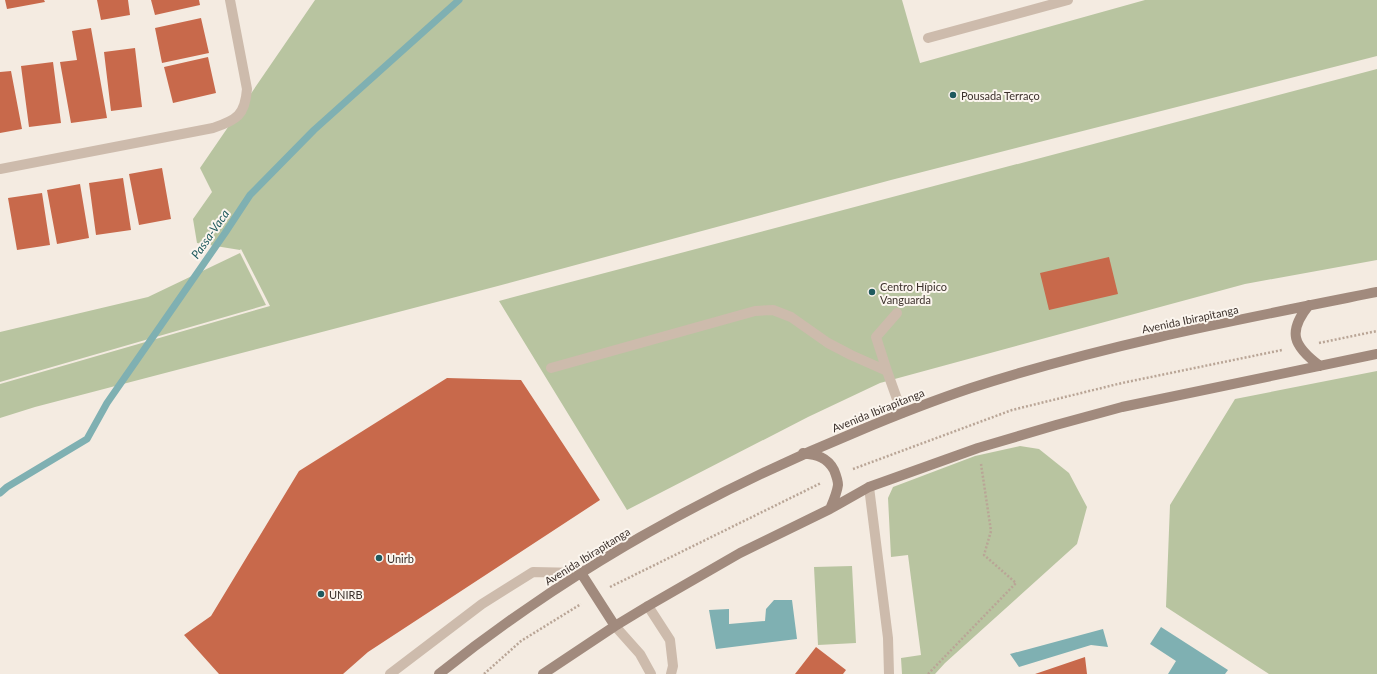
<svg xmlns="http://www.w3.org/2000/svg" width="1377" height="674" font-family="Lato,sans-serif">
  <rect width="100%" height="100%" fill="#f4ebe1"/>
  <path fill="#b8c4a0" d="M315,0H902L920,63L1145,0H1377V56L891,180L494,287L35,407L0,418V384L270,306L241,249L240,250L197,243L193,219L212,192L200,168Z
    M1377,69V260L1245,284L880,383L808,417L627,510L499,301Z
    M240,253L266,305L0,382V332L148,297Z
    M1377,371V674H1269L1166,607L1170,505L1235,399Z
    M1020,446L1039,449L1069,473L1087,507L1077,544L945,663L935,674H902L901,658L921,655L908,555L891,557L888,498L893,487L975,456Z
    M852,566L856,643L818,645L814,567Z"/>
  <path fill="#7fb0b2" d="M774,600H792L797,639L716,649L709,610L729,609V624L765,621L766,609Z
    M1161,627L1228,670L1225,674H1168L1176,661L1150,644Z
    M1103,629L1108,647L1091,645L1019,667L1010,654Z"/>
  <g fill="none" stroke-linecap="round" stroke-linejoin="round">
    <path stroke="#7fb0b2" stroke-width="7" d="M0,493L7,487L87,439L107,403L225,233L250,195L314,130L459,0"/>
  </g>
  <path fill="#c8694b" d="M5,0H44L45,2L7,9Z
    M97,0H128L130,15L101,20Z
    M151,0H199L200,5L155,15Z
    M201,18L209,53L162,63L155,28Z
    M91,28L107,118L71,123L60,62L77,60L72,31Z
    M135,48L142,107L111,111L104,52Z
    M208,57L216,93L173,103L164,67Z
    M53,62L61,123L29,127L21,66Z
    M11,71L22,129L0,133V72Z
    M162,168L171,219L139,225L129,174Z
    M123,178L131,230L96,235L89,183Z
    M80,184L89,238L57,244L47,190Z
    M42,193L50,245L17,250L8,198Z
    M1109,257L1118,294L1049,310L1040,273Z
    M447,378L521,380L600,500L368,652L343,674H219L184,635L211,616L299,471Z
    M816,647L846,670L843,674H795Z
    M1085,657L1087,674H1035Z"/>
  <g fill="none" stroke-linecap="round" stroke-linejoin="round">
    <path stroke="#b9a596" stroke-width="2.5" stroke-dasharray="2 2" stroke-linecap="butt" d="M1319,343L1377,331
      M853,469L1012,410L1122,383L1282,350
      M610,587L821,483
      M484,674L521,641L581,604
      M928,674L1016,583L984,555L991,531L981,464"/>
    <path stroke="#cdbbac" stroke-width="10" d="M551,368L755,311L773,310L791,317L828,343L851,355L887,371L902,413
      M887,371L876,337L897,313
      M869,487L888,638L889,674
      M390,674L482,604L533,572L581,573"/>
    <path stroke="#cdbbac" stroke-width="10" d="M928,38L1068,0
      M0,169L213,128C237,120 245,115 247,89L230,0
      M648,606L670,640L673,666L671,674
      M615,626L640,654L651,674"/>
    <path stroke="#a18a7d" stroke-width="10" d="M1309,305C1287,332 1293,346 1320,366
      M803,453C817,455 827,457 834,470C836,475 838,480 838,485C837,493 833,502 830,509
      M581,573L615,626
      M439,674C565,573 707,493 856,432C894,416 932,401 971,388C1103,345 1241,319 1377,292
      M543,674L615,626L648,606L740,553L830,509L869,487L978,448L1056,425L1122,407L1377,354"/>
  </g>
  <g fill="#1f5a5e" stroke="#fbf5ee" stroke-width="1.5">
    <circle cx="953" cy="95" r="4"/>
    <circle cx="872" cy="292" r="4"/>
    <circle cx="379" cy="558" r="4"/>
    <circle cx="321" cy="594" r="4"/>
  </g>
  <g text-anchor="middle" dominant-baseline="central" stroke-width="4" stroke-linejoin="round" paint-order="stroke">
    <g font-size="11" fill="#3b302b" stroke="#fbf5ee" text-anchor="start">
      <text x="961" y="95">Pousada Terraço</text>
      <text x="880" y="286">Centro Hípico<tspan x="880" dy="13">Vanguarda</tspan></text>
      <text x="387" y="558">Unirb</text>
      <text x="329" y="594">UNIRB</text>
    </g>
    <g font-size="11" fill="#3b302b" stroke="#fbf5ee">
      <text transform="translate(1190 319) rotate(-12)">Avenida Ibirapitanga</text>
      <text transform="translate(878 410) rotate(-22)">Avenida Ibirapitanga</text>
      <text transform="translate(587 556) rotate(-32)">Avenida Ibirapitanga</text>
    </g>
    <g font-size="12" font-style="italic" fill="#1f5a5e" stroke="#fbf5ee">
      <text transform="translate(210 234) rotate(-55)">Passa-Vaca</text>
    </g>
  </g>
</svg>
